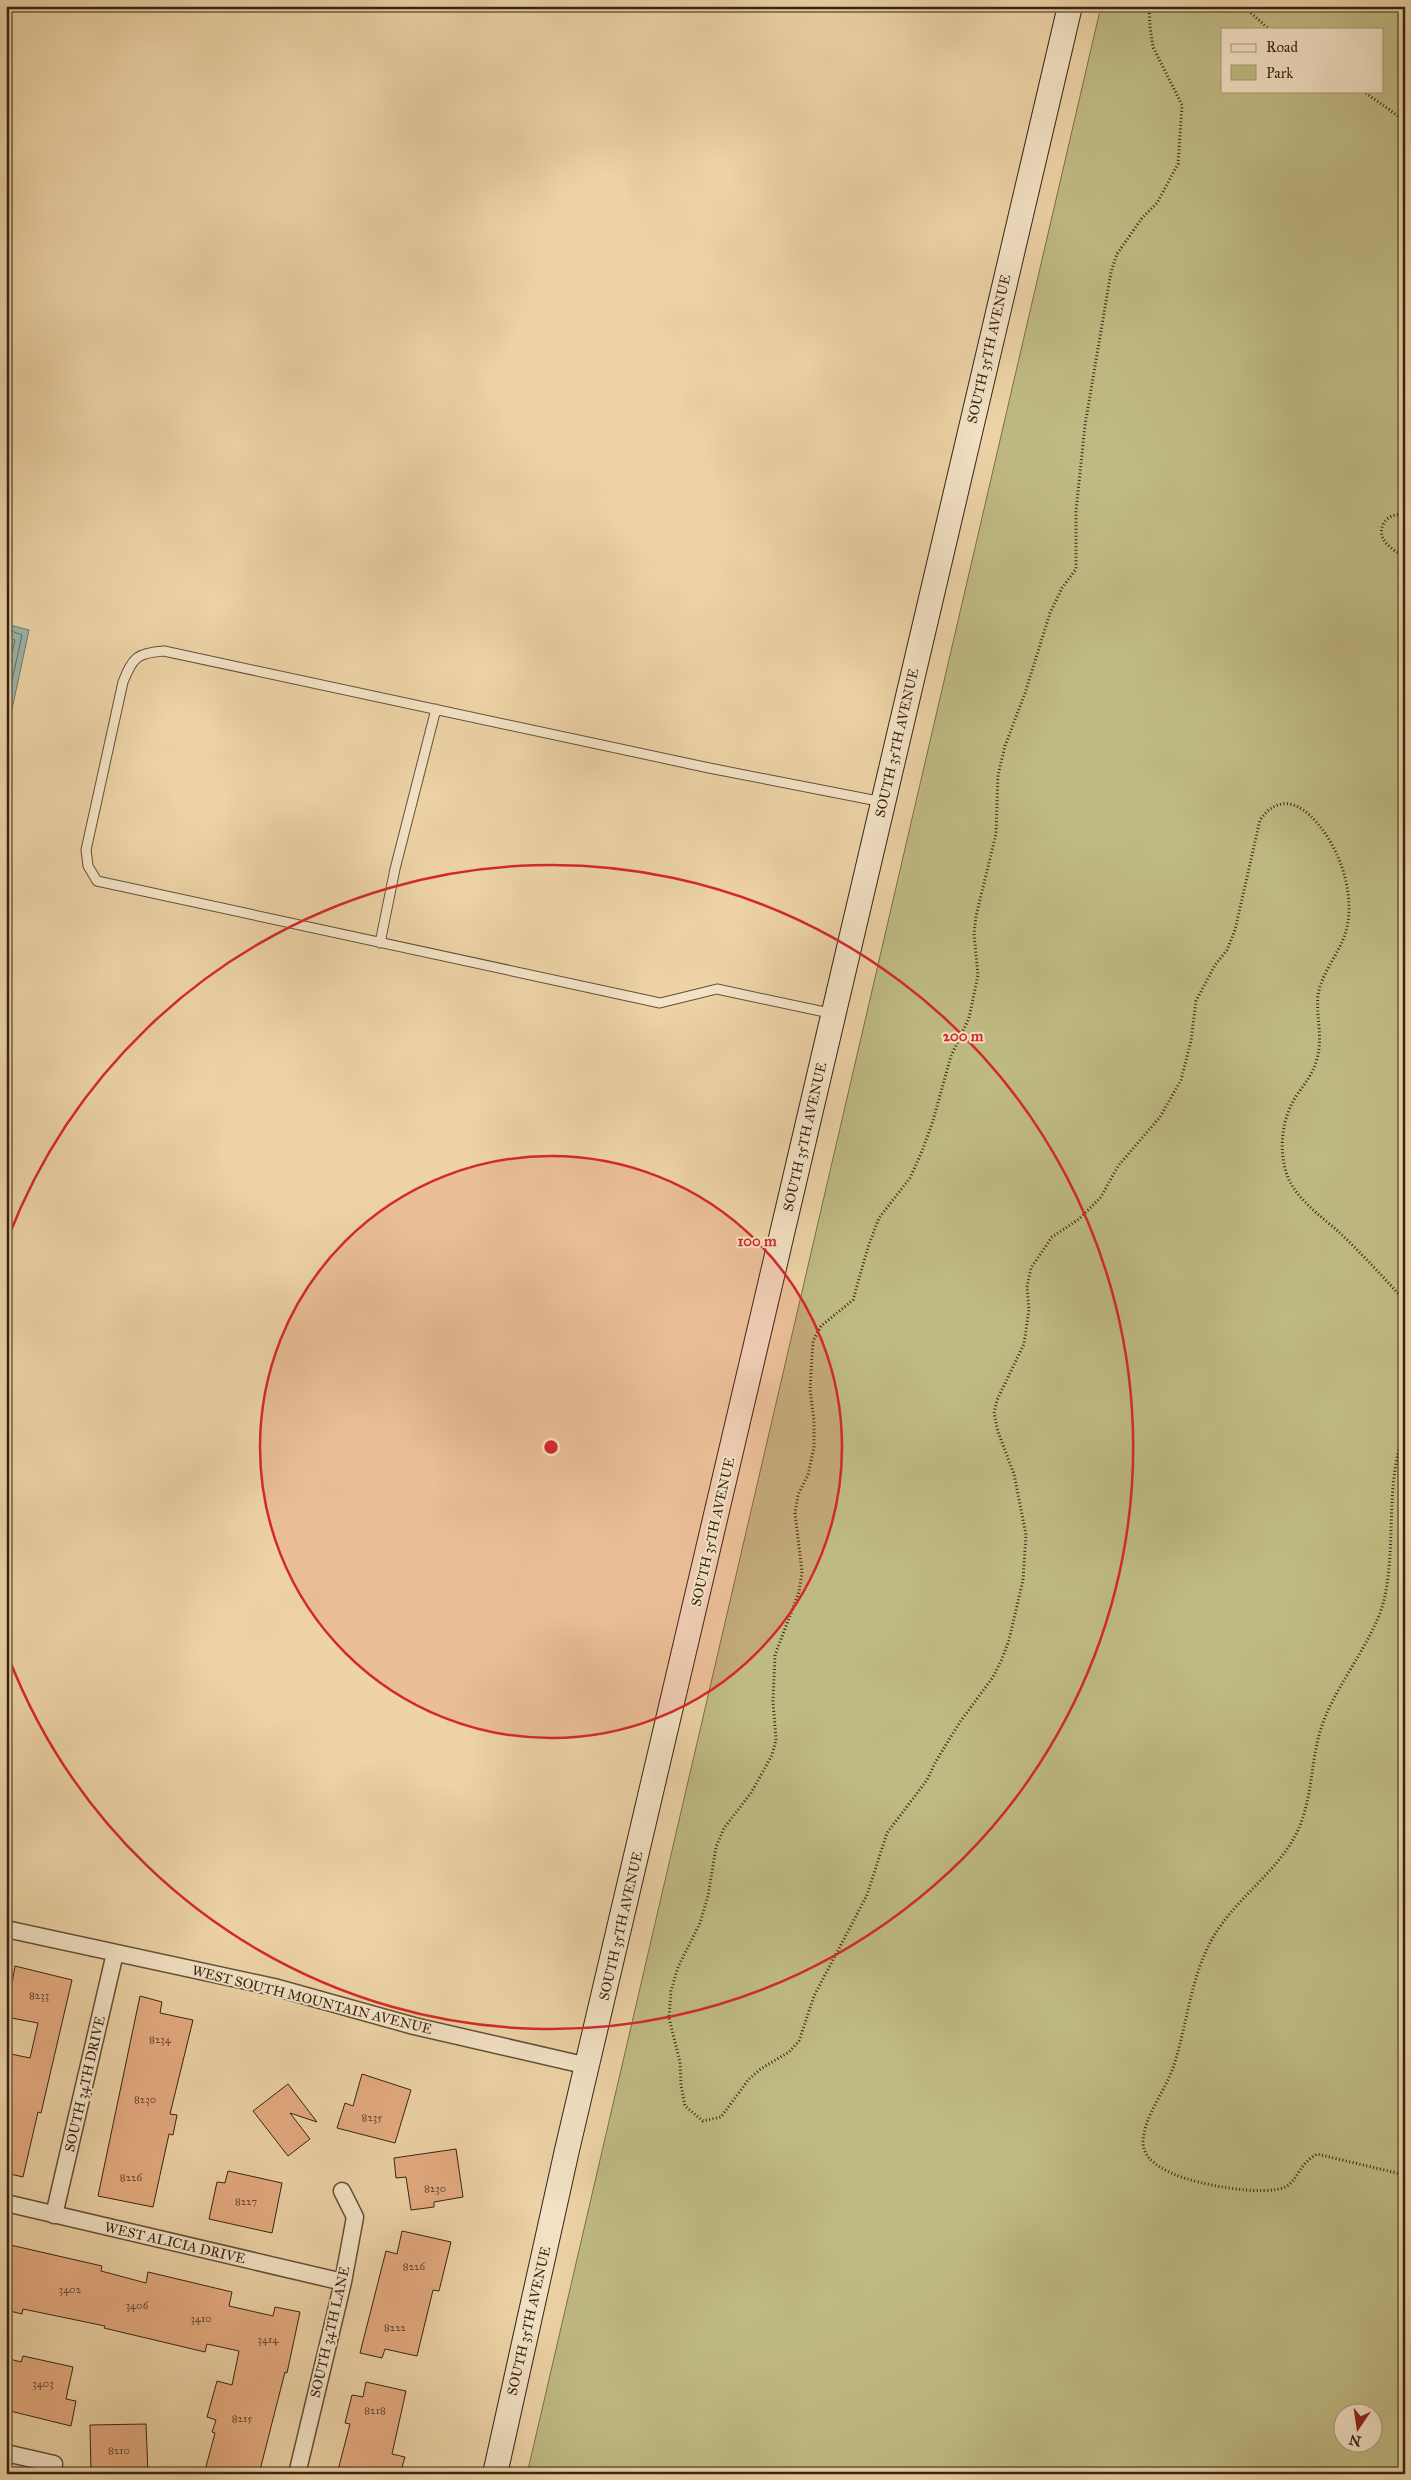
<svg xmlns="http://www.w3.org/2000/svg" width="1411" height="2480" font-family="'IM FELL Great Primer',serif">
  <rect width="100%" height="100%" fill="#edd3a6"/>
  <filter id="stains"><feTurbulence type="fractalNoise" baseFrequency=".004" numOctaves="4"/><feColorMatrix values="0 0 0 0 .2 0 0 0 0 .09 0 0 0 0 .02 0 0 0 .5 -.17"/></filter>
  <radialGradient id="worn" r=".72"><stop offset=".6" stop-color="#630" stop-opacity="0"/><stop offset="1" stop-color="#630" stop-opacity=".3"/></radialGradient>
  <path fill="#bfba82" stroke="#7a6f4c" fill-rule="evenodd" d="M1101,6H1405V2474H527ZM1222,29H1382V91H1222ZM1344,2412H1374V2442H1344Z"/>
  <path fill="#9ab7ac" stroke="#727c70" d="M6,624L29,630L11,714L6,713Z"/>
  <g fill="none" stroke-linecap="round" stroke-linejoin="round">
    <path stroke="#686e61" stroke-width="1" d="M6,629L22,635L6,708
      M6,636L15,640L6,681"/>
  </g>
  <path fill="#e5ab80" stroke="#352416" d="M15,1966L72,1980L41,2113L38,2112L23,2177L6,2173V2053L30,2058L38,2023L6,2017Z
    M140,1996L162,2002L160,2013L193,2020L170,2114L177,2115L173,2135L169,2134L153,2207L98,2196Z
    M362,2074L411,2090L395,2143L337,2128L345,2103L353,2106Z
    M288,2084L317,2122L290,2113L310,2139L288,2156L253,2111Z
    M456,2149L463,2197L434,2202V2207L411,2210L406,2177L396,2178L394,2158Z
    M228,2171L282,2183L272,2233L209,2219L217,2182L225,2183Z
    M402,2231L451,2242L439,2291L433,2290L417,2356L385,2349L382,2358L360,2353L386,2251L397,2254Z
    M6,2244L102,2266L101,2271L146,2283L148,2272L232,2292L229,2306L273,2316L275,2307L300,2312L287,2373L285,2372L259,2474H204L215,2433L212,2432L216,2420L207,2417L217,2381L232,2385L239,2351L207,2344L205,2352L104,2328L105,2326L23,2309L22,2314L6,2310Z
    M23,2356L73,2367L66,2399L76,2401L71,2426L6,2410V2358L21,2362Z
    M366,2382L406,2391L392,2454L405,2457L400,2474H337L350,2424L345,2423L352,2395L363,2397Z
    M146,2424L148,2474H91L90,2425Z"/>
  <g fill="none" stroke-linecap="round" stroke-linejoin="round">
    <defs>
      <path id="lane" d="M380,943L395,869L436,709
        M834,1014L717,989L660,1003L97,881L88,866L86,850L123,682C133,657 137,653 164,651L709,768L883,802"/>
      <path id="street" d="M6,1929L274,1987L414,2026L588,2066
        M6,2203L343,2282
        M54,2215L115,1953
        M6,2453L54,2464L52,2474
        M297,2474L343,2282L355,2217L342,2191"/>
      <path id="secondary" d="M495,2474L567,2150L1070,6"/>
    </defs>
    <use href="#lane" stroke="#63503a" stroke-width="11"/>
    <use href="#street" stroke="#63503a" stroke-width="19"/>
    <use href="#secondary" stroke="#352416" stroke-width="26"/>
    <path stroke="#352416" stroke-width="3" stroke-dasharray="1 2.5" stroke-linecap="butt" d="M1149,6L1150,27L1153,47L1182,105L1178,164L1157,203L1142,218L1117,254L1111,272L1085,425L1076,511V569L1062,588L1050,613L1025,693L1005,746L998,775L996,834L976,916L974,934L978,975L969,1018L951,1056L932,1124L922,1151L910,1178L879,1218L868,1247L853,1300L821,1326L813,1341L810,1389L814,1421V1447L808,1475L798,1495L795,1513L802,1572L799,1592L775,1655L773,1701L776,1740L772,1755L751,1793L724,1828L716,1847L708,1896L700,1923L678,1967L671,1991L669,2018L680,2062L681,2085L685,2106L703,2121L721,2117L749,2079L762,2068L789,2052L799,2041L814,1996L867,1895L887,1833L927,1780L936,1761L960,1722L993,1677L1002,1659L1009,1640L1023,1580L1026,1535L1014,1474L998,1432L994,1413L997,1400L1024,1344L1029,1309L1027,1287L1031,1268L1052,1237L1079,1219L1101,1197L1118,1166L1160,1117L1181,1080L1191,1041L1196,1001L1215,965L1227,950L1235,930L1260,820C1278,794 1300,802 1318,824C1343,854 1358,903 1343,940C1335,958 1321,976 1318,995C1316,1017 1323,1038 1317,1059C1313,1074 1305,1083 1297,1095C1282,1117 1278,1149 1287,1175C1295,1198 1322,1217 1340,1233C1363,1255 1384,1278 1405,1301
      M1243,6L1269,29
      M1149,7L1169,12
      M1363,91L1405,121
      M1405,515C1386,511 1373,531 1388,545C1392,550 1399,553 1405,557
      M1405,1430C1384,1485 1397,1544 1384,1600C1375,1637 1341,1679 1326,1715C1311,1749 1314,1786 1302,1820C1288,1862 1246,1890 1221,1925C1191,1967 1189,2018 1174,2065C1166,2090 1144,2116 1143,2142C1143,2160 1162,2169 1176,2175C1197,2184 1266,2198 1287,2186C1298,2179 1299,2164 1317,2154L1405,2175"/>
    <use href="#lane" stroke="#f3e2c5" stroke-width="9"/>
    <use href="#street" stroke="#f3e2c5" stroke-width="16"/>
    <use href="#secondary" stroke="#f3e2c5" stroke-width="24"/>
  </g>
  <circle cx="551" cy="1447" r="291" fill="#d62828" fill-opacity=".12"/>
  <g fill="none" stroke="#d62828" stroke-width="2.5">
    <circle cx="551" cy="1447" r="291"/>
    <path d="M8 1238A582 582 0 1 1 8 1656"/>
  </g>
  <g text-anchor="middle" dominant-baseline="central" stroke-width="4" stroke-linejoin="round" paint-order="stroke">
    <g font-size="11" fill="#614630">
      <text x="39" y="1995">8233</text>
      <text x="160" y="2039">8234</text>
      <text x="145" y="2099">8230</text>
      <text x="372" y="2117">8235</text>
      <text x="131" y="2177">8226</text>
      <text x="435" y="2188">8230</text>
      <text x="246" y="2201">8227</text>
      <text x="414" y="2266">8226</text>
      <text x="70" y="2289">3402</text>
      <text x="137" y="2305">3406</text>
      <text x="201" y="2318">3410</text>
      <text x="395" y="2327">8222</text>
      <text x="268" y="2339">3414</text>
      <text x="43" y="2383">3403</text>
      <text x="375" y="2410">8218</text>
      <text x="242" y="2418">8215</text>
      <text x="119" y="2450">8210</text>
    </g>
    <g font-size="14" fill="#352416" stroke="#f3e2c5">
      <text transform="translate(989 349) rotate(-77)">SOUTH 35TH AVENUE</text>
      <text transform="translate(897 743) rotate(-77)">SOUTH 35TH AVENUE</text>
      <text transform="translate(805 1137) rotate(-77)">SOUTH 35TH AVENUE</text>
      <text transform="translate(713 1532) rotate(-77)">SOUTH 35TH AVENUE</text>
      <text transform="translate(621 1926) rotate(-77)">SOUTH 35TH AVENUE</text>
      <text transform="translate(312 2000) rotate(14)">WEST SOUTH MOUNTAIN AVENUE</text>
      <text transform="translate(85 2084) rotate(-77)">SOUTH 34TH DRIVE</text>
      <text transform="translate(175 2243) rotate(13)">WEST ALICIA DRIVE</text>
      <text transform="translate(529 2321) rotate(-77)">SOUTH 35TH AVENUE</text>
      <text transform="translate(330 2332) rotate(-77)">SOUTH 34TH LANE</text>
    </g>
  </g>
  <circle cx="551" cy="1447" r="8" fill="#d62828" stroke="#f3e2c5" stroke-width="2.5"/>
  <g font-size="15" text-anchor="middle" font-weight="bold" fill="#d62828" stroke="#f3e2c5" stroke-width="4" stroke-linejoin="round" paint-order="stroke">
    <text x="963" y="1041">200 m</text>
    <text x="757" y="1246">100 m</text>
  </g>
  <rect width="1411" height="2480" fill="none" stroke="#edd3a6" stroke-width="25"/>
  <rect x="8" y="8" width="1396" height="2465" fill="none" stroke="#352416" stroke-width="2.5"/>
  <rect x="12" y="12" width="1386" height="2455" fill="none" stroke="#352416"/>
  <rect x="1221" y="28" width="162" height="65" fill="#f3e2c5" stroke="#a7967f"/>
  <rect x="1231" y="44" width="25" height="8" fill="#f3e2c5" stroke="#a7967f"/>
  <text x="1266" y="52" font-size="15" fill="#352416">Road</text>
  <rect x="1231" y="65" width="25" height="15" fill="#bfba82" stroke="#a7967f"/>
  <text x="1266" y="78" font-size="15" fill="#352416">Park</text>
  <g transform="translate(1358 2428) rotate(193)"><circle r="24" fill="#f3e2c5" stroke="#a7967f"/>
  <path d="M0-4L9 19L0 12L-9 19Z" fill="#8f2418"/>
  <text y="-8" font-size="14" font-weight="bold" text-anchor="middle" fill="#352416">N</text>
  </g>
  <rect width="100%" height="100%" filter="url(#stains)"/>
  <rect width="100%" height="100%" fill="url(#worn)"/>
</svg>
